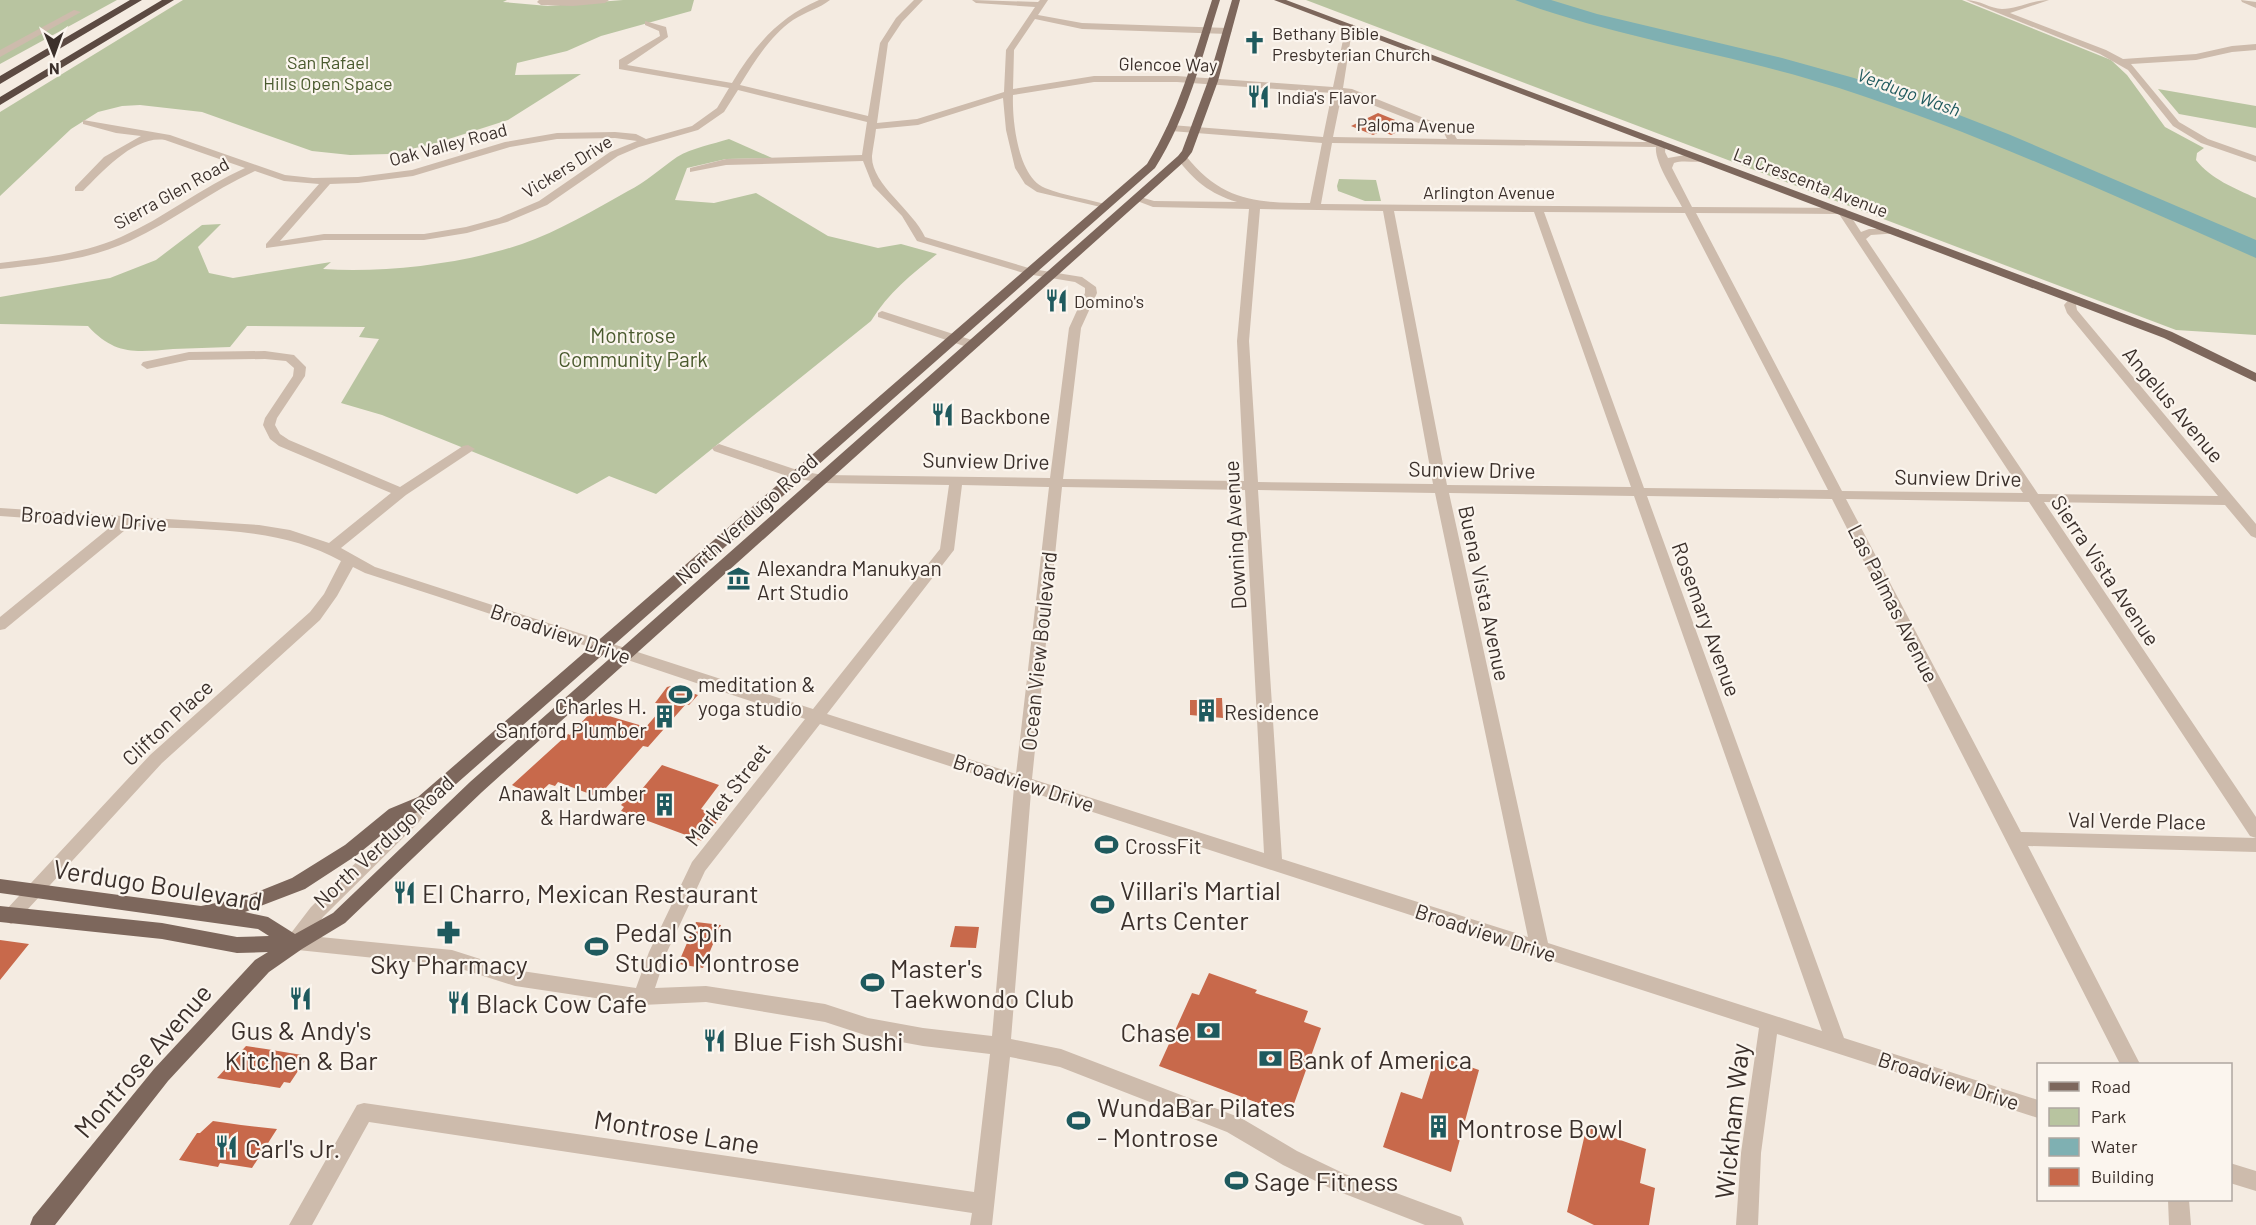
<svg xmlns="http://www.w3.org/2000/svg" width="2256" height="1225" font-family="Barlow,sans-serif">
  <rect width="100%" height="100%" fill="#f4ebe1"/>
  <path fill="#b8c4a0" d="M0,0H117L0,64Z
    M183,0H507L503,2L548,6L623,0H694L691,11L601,36L567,51L517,63L515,75L581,74L508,120L433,144L389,154L350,155L312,151L202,112L140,105L122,106L98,112L71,129L0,196V112Z
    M1306,0H1962L2111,60L2127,75L2165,127L2204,148L2197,153L2196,160C2211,179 2234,188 2256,198V335L2176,330Z
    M2158,89L2256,106V128L2179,114Z
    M729,139L772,158L726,159L687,168L675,200L714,203L756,193L828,236L878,248L901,244L937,254C912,274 888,293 871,321L656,494L609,476L577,494L382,415L341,403L379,339L359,337L365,327L247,326L230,347C211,348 192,348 173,349C137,352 115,356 88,326L0,324V297L110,278L156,260L202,225L221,224L198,247L209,273L233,278L331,262L323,269C385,273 463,264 522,244C559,231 594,210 628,191C646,182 661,168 677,157C692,148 713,144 729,139Z
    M1339,179L1376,180L1381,201H1365L1338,191L1337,186Z"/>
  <path fill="#7fb0b2" d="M1515,0H1551L1597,14L1782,58L1854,78L1936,106L2008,134L2256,240V258C2119,198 1982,134 1839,88C1733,54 1620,39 1515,0Z"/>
  <path fill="#c8694b" d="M1378,113L1410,126L1391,135L1382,131L1373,135L1351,126Z
    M671,686L698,695L689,705L686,704L648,747L643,746L598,797L558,782L555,786L549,784L535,797L512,785L568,734L570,735L592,711L646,727L664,706L655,703L667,687Z
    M1205,698H1222L1223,718L1190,715V700H1205Z
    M662,765L719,785L701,809L721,817L702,841L621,811L624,807L621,805L632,793L637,795Z
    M696,922L721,925L703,968L678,964Z
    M955,926L979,927L976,948L950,947Z
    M0,940L29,944L0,980Z
    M1209,973L1257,990L1255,993L1308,1011L1304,1022L1321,1028L1290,1115L1159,1066L1192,993L1199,995Z
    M246,1046L266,1049L308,1056L290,1083L284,1082L280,1088L217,1078Z
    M1436,1055L1479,1070L1451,1172L1383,1147L1401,1092L1422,1099Z
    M213,1121L241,1125L277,1129L252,1168L220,1163L218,1167L179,1160L197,1133H200Z
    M1587,1125L1603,1130V1134L1646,1149L1640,1183L1655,1188L1649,1225H1594L1567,1212Z"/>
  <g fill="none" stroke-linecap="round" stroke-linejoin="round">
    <path fill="#cdbbac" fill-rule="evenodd" d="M539,0H609L605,3L573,6L541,5L537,2Z
      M819,0H830C820,8 805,12 793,20C770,36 755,61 740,85L868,116L880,43L896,18L914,0H923L902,22L888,43L877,123L917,119L1004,92L1006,50L1035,7L976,3L972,0L1038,2L1040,0H1048L1038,15L1082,23L1228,28L1232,31L1228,34L1082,29L1035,19L1014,50L1013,89L1094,76H1177L1333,87L1346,26L1353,24L1343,88L1352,89L1451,129L1457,139L1644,142L1661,140L1666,143L1665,152L1668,158L1691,154L1710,159C1701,165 1685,159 1674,163L1672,168L1692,207L1842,208L1846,209L1861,232L1869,229H1899V233L1871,235L1866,239L2038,494L2218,496L2067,313L2064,305L2071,297H2079L2081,299L2076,305L2077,310L2256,524V538L2251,536L2225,505L2044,502L2256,817V838L2250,836L2029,502L1846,499L2021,832L2256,838V852L2028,846L2140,1064H2120L1832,499L1647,496L1844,1038L2038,1100V1118L1777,1034L1761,1153L1758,1225H1736L1741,1153L1759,1028L1031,792L1011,1039L1061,1049L1241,1118L1297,1151L1345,1174L1461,1217L1464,1225H1425L1332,1189L1283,1165L1227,1132L1060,1067L1010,1057L992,1225H970L972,1213L369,1122L312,1225H289L357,1105L364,1103L974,1192L990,1054L923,1046L868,1036L825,1022L706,1002L642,1005L515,986L452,966L288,949L286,943L288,937L311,907L407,812C414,803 418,793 430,797L433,802L419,822L323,917L310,936L452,950L515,970L636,988L649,952L692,862L805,719C658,671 512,620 365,573L353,567L337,596L320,620L162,763L17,921L11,924L5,921L2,916L5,911L150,755L310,612L324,594L341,561C278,526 201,530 130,526L5,629L0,630V617L114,524L0,516V508L259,525L290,530L329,543L391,493L279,446L270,439L263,425L265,418L293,376L294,368L286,361L265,359L189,360L147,369L141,365L143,362L189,352L265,351L294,355L306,367L305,376L277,418L275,425L280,434L289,440L400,487L463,446L468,445L475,449L406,495L341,548L375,567L813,709L940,549L949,485L823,483L793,478L714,451L712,448L719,444L800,471L823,475L1050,478L1069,328L1085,293V288L1075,282L1027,274L917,241L902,216L873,186L863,161L726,165L690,172V168L726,159L862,155L867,122L738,90L724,112L698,130L639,147L618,156L547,205L507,222L467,233L424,240H324L266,248V244L319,184L284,181L255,171C211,191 173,221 130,241C89,260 44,264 0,269V263C41,258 83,254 121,237C164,218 202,187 245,168L165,140C135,135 103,171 83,191H75V187L104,157L141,136L116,133L83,124V120L170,135L285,175L313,178L358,177L412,170L505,142L557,133L615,132L636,134L646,139L692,126L717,108L729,88L619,69V60L660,36L659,31L645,25V21L666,27L668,37L627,65L732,83C754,46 779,17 819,0ZM1094,82H1177L1332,93L1323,137L1171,125L1166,128L1171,131L1322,143L1310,203C1256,203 1222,201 1186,156L1182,155L1177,158C1193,180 1210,194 1237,202L1154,201L1137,196L1132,199L1153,207L1249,209L1237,341L1244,481L1063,479L1081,328L1097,293L1096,287L1082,277L1032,269L925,237C913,210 871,184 872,156C873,147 875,138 876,129L918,125L1003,98L1006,130L1015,168L1025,184L1037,192L1109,209V205C1088,199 1065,196 1045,188C1018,177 1012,121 1013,95ZM1342,93L1444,133L1447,139L1333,137ZM615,138L637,141L610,152L539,201L499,218L466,227L424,234H324L280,241L330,184L358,183L413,176L510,147L557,139ZM1332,143L1656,147C1654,162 1675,193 1682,207L1321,204ZM1260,209L1383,211L1433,484L1258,482L1249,341ZM1394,211L1534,212L1631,487L1447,485ZM1544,212L1685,213L1828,490L1644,488ZM1696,213L1839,214L2023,493L1842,491ZM962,485L1049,487L1016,774L827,714L954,550ZM1062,487L1245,490L1264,853L1032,779ZM1258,490L1435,493L1528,937L1282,859ZM1449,493L1634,496L1822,1031L1548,943ZM820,724L1014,787L992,1036L923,1028L868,1018L825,1004L706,986L655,988L667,952L705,871Z
      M1966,0C1980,0 1991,9 2002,9C2017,9 2032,0 2049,0L2010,13L2106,50L2123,59L2196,54L2232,46L2256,44V50L2232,52L2196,60L2131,64L2179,122L2208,139L2256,156V162L2201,143L2173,126L2128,70L2100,54Z
      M2241,0L2256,2V8L2242,2Z
      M74,10L81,12L0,57V50Z
      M882,311L978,342L980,345L974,349L970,348L878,317V313Z
      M2230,1163L2256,1171V1191L2230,1183Z
      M2168,1200H2189L2191,1225H2169Z"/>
    <path fill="#7d675c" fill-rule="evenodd" d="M1212,0H1220C1202,57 1187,118 1155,168L430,807L401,819L357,855L305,889L245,912L268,917L295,934L333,913L470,782L1178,156L1182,151L1208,81L1232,0H1240L1218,81L1192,152L1186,160L482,792L345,923L302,949L269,972L168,1081L55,1225H30L33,1217L154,1069L255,960L268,952L237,953L162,939L0,922V906L162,923L237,937L269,936L258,929L0,893V879L201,906L245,897L292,878L345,845L389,809L418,797L1147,164C1178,114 1194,56 1212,0Z
      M1274,0H1286L2172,332L2256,373V382L2164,338Z"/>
    <path fill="#5c4a42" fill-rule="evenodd" d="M130,0H142L0,84V76Z
      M162,0H174L0,105V97Z"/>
  </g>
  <defs>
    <symbol id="church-bare" viewBox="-9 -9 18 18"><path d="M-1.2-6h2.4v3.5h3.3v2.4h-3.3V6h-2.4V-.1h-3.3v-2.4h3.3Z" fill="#1f5a5e" stroke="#fbf5ee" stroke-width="2.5" paint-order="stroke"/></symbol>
    <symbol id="restaurant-bare" viewBox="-9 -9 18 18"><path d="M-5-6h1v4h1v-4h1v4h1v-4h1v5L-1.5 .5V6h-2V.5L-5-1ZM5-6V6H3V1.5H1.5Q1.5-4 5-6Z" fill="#1f5a5e" stroke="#fbf5ee" stroke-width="2.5" paint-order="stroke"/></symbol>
    <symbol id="museum-bare" viewBox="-9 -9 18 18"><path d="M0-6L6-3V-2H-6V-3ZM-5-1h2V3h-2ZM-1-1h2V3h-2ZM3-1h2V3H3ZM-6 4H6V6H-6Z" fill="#1f5a5e" stroke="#fbf5ee" stroke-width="2.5" paint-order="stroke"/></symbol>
    <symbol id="stadium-bare" viewBox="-9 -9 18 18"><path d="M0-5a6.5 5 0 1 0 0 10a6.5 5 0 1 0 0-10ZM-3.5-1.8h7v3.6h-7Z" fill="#1f5a5e" stroke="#fbf5ee" stroke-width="2.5" paint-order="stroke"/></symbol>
    <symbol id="building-bare" viewBox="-9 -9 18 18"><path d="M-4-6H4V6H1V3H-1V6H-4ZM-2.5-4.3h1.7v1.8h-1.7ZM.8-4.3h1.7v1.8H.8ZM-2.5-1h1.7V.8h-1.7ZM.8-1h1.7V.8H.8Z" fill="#1f5a5e" stroke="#fbf5ee" stroke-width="2.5" paint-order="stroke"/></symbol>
    <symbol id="pharmacy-bare" viewBox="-9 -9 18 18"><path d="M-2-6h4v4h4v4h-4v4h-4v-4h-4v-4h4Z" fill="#1f5a5e" stroke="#fbf5ee" stroke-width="2.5" paint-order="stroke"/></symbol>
    <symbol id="bank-bare" viewBox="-9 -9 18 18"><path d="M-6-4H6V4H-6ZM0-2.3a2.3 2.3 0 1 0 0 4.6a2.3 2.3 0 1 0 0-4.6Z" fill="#1f5a5e" stroke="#fbf5ee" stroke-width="2.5" paint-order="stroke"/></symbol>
  </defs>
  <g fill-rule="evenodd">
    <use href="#church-bare" x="1238" y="26" width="33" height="33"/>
    <use href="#restaurant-bare" x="1242" y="80" width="33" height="33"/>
    <use href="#restaurant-bare" x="1040" y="284" width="33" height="33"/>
    <use href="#restaurant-bare" x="926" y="398" width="33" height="33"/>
    <use href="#museum-bare" x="722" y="562" width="33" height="33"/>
    <use href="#stadium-bare" x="664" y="678" width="33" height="33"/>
    <use href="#building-bare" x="1190" y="694" width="33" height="33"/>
    <use href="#building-bare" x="648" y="700" width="33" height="33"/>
    <use href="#building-bare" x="648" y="788" width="33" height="33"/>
    <use href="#stadium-bare" x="1090" y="828" width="33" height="33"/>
    <use href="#restaurant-bare" x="388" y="876" width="33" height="33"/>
    <use href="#stadium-bare" x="1086" y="888" width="33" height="33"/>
    <use href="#pharmacy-bare" x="432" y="916" width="33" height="33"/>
    <use href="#stadium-bare" x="580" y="930" width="33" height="33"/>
    <use href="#stadium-bare" x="856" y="966" width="33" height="33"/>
    <use href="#restaurant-bare" x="284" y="982" width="33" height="33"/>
    <use href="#restaurant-bare" x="442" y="986" width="33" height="33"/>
    <use href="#bank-bare" x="1192" y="1014" width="33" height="33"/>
    <use href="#restaurant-bare" x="698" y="1024" width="33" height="33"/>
    <use href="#bank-bare" x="1254" y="1042" width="33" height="33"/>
    <use href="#stadium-bare" x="1062" y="1104" width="33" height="33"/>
    <use href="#building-bare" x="1422" y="1110" width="33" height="33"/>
    <use href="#restaurant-bare" x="210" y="1130" width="33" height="33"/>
    <use href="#stadium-bare" x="1220" y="1164" width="33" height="33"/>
  </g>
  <g text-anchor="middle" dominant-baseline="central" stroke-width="4.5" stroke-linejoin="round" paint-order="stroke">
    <g font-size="18" fill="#3b302b" stroke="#fbf5ee" text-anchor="start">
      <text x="1272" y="33">Bethany Bible<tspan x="1272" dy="21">Presbyterian Church</tspan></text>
      <text x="1277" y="97">India's Flavor</text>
      <text x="1074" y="301">Domino's</text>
    </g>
    <g font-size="18" fill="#4a5a2e" stroke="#fbf5ee">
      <text x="328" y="62">San Rafael<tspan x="328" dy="21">Hills Open Space</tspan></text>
    </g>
    <g font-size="18" fill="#3b302b" stroke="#fbf5ee">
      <text transform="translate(1168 64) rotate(1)">Glencoe Way</text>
      <text transform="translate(1416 125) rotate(1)">Paloma Avenue</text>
      <text transform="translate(448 144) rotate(-15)">Oak Valley Road</text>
      <text transform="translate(567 166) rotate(-32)">Vickers Drive</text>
      <text transform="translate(1811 182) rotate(21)">La Crescenta Avenue</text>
      <text x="1489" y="192">Arlington Avenue</text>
      <text transform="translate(171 193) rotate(-29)">Sierra Glen Road</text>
    </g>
    <g font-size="18" font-style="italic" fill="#1f5a5e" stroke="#fbf5ee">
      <text transform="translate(1909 92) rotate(20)">Verdugo Wash</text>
    </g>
    <g font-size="21" fill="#4a5a2e" stroke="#fbf5ee">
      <text x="633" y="334">Montrose<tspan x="633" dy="24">Community Park</tspan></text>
    </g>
    <g font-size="21" fill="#3b302b" stroke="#fbf5ee">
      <text transform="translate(2174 404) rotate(50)">Angelus Avenue</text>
      <text transform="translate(986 460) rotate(1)">Sunview Drive</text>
      <text transform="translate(1472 469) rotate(1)">Sunview Drive</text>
      <text transform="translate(1958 477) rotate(1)">Sunview Drive</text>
      <text transform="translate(94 518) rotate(4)">Broadview Drive</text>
      <text transform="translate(746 518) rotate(-42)">North Verdugo Road</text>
      <text transform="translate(1234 535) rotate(-93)">Downing Avenue</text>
      <text transform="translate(2106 570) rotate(56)">Sierra Vista Avenue</text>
      <text transform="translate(1485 593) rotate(78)">Buena Vista Avenue</text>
      <text transform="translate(1894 603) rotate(63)">Las Palmas Avenue</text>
      <text transform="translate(1707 619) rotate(70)">Rosemary Avenue</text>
      <text transform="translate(561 633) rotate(19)">Broadview Drive</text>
      <text transform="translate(1038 651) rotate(-84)">Ocean View Boulevard</text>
      <text transform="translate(167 722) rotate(-43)">Clifton Place</text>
      <text transform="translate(1024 782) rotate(18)">Broadview Drive</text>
      <text transform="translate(727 794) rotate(-52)">Market Street</text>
      <text transform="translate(2137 820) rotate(1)">Val Verde Place</text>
      <text transform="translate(383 841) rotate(-43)">North Verdugo Road</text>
      <text transform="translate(1486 932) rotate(18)">Broadview Drive</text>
      <text transform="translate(1949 1080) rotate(18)">Broadview Drive</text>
    </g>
    <g font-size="21" fill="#3b302b" stroke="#fbf5ee" text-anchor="start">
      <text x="960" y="415">Backbone</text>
      <text x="757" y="567">Alexandra Manukyan<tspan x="757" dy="24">Art Studio</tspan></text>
      <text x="698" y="683">meditation &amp;<tspan x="698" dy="24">yoga studio</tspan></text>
      <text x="647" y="705" text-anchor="end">Charles H.<tspan x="647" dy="24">Sanford Plumber</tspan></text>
      <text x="1224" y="711">Residence</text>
      <text x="646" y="792" text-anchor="end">Anawalt Lumber<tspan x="646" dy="24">&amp; Hardware</tspan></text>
      <text x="1125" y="845">CrossFit</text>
    </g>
    <g font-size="26" fill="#3b302b" stroke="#fbf5ee">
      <text transform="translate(158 884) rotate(9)">Verdugo Boulevard</text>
      <text transform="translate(142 1060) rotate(-49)">Montrose Avenue</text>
      <text transform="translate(1731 1121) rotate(-84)">Wickham Way</text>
      <text transform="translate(677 1131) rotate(9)">Montrose Lane</text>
    </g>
    <g font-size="26" fill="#3b302b" stroke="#fbf5ee" text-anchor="start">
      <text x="1120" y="889">Villari's Martial<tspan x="1120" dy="30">Arts Center</tspan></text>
      <text x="422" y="892">El Charro, Mexican Restaurant</text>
      <text x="615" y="931">Pedal Spin<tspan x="615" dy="30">Studio Montrose</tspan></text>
      <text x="449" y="963" text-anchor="middle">Sky Pharmacy</text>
      <text x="890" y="967">Master's<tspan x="890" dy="30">Taekwondo Club</tspan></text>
      <text x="476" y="1002">Black Cow Cafe</text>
      <text x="301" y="1029" text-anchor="middle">Gus &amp; Andy's<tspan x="301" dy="30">Kitchen &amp; Bar</tspan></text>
      <text x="1190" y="1031" text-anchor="end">Chase</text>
      <text x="733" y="1040">Blue Fish Sushi</text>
      <text x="1288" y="1058">Bank of America</text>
      <text x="1097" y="1106">WundaBar Pilates<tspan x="1097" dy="30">- Montrose</tspan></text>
      <text x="1457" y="1127">Montrose Bowl</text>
      <text x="245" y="1147">Carl's Jr.</text>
      <text x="1254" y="1180">Sage Fitness</text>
    </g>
  </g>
  <rect x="2037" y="1063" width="195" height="138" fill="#fbf5ee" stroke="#aea6a0" stroke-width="1.5"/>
  <rect x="2049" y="1082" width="30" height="9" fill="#7d675c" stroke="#aea6a0" stroke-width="1.5"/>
  <text x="2091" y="1093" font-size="18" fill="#3b302b">Road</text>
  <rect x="2049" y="1108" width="30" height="18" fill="#b8c4a0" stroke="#aea6a0" stroke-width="1.5"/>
  <text x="2091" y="1123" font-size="18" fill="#3b302b">Park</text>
  <rect x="2049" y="1138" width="30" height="18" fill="#7fb0b2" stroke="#aea6a0" stroke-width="1.5"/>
  <text x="2091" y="1153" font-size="18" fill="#3b302b">Water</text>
  <rect x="2049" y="1168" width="30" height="18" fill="#c8694b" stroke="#aea6a0" stroke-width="1.5"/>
  <text x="2091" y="1183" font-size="18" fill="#3b302b">Building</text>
  <g transform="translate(54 54) rotate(179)" stroke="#fbf5ee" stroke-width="4.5" paint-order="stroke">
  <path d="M0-4.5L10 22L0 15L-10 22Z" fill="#3b302b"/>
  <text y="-9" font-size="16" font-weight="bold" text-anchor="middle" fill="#3b302b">N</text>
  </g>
</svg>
